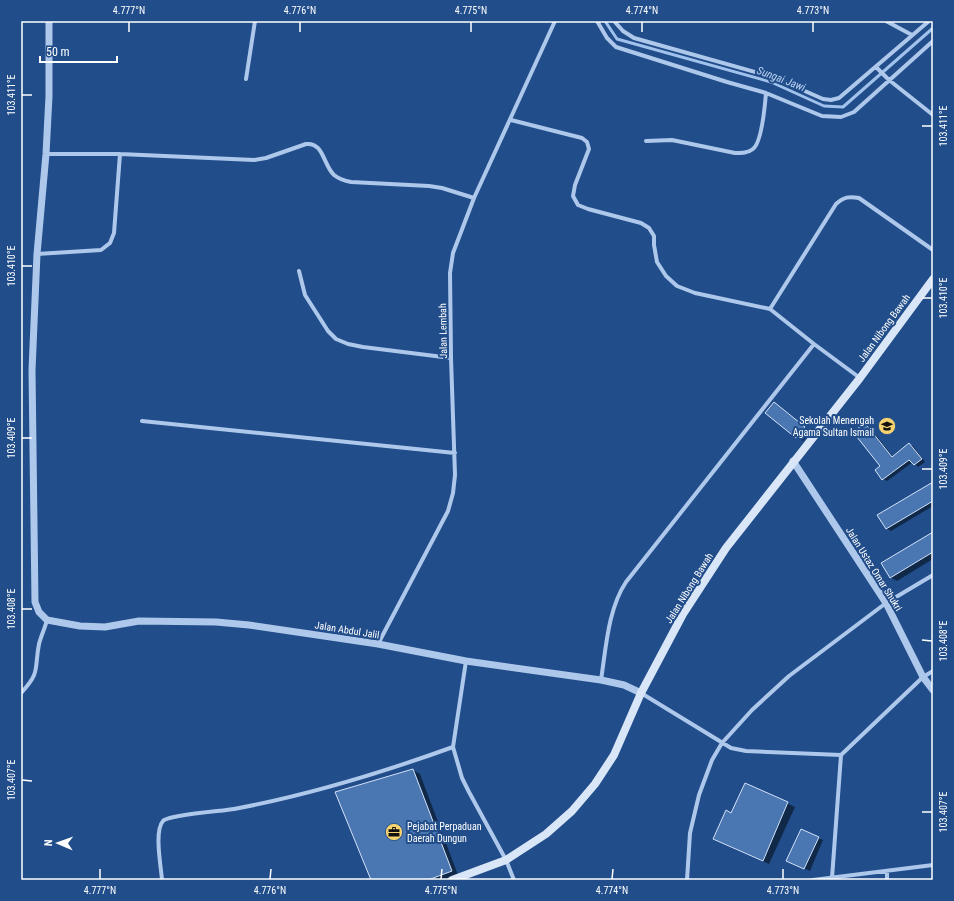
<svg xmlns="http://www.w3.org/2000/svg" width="954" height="901" font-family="'Roboto Condensed',sans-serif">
  <rect width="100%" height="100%" fill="#214d8a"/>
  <path fill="#0007" d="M781,408L811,432L803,441L796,437Z
    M866,424L869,426L893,457L909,444L913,446L925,462L918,467L913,462L887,481L883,479L881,466Z
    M933,485V506L891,531L886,528Z
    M933,533V559L897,581L890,577Z
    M413,770L420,774L458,875L444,880H372Z
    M745,784L795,807L769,864L721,842Z
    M818,838L823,840L810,871L793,863Z"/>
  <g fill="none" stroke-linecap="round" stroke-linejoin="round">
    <path stroke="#a1c2ec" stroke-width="3" d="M605,21L617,39L771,82L824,106L843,107L933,28"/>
  </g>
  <path fill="#4a76b2" stroke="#d2e2f8" d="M774,402L805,427L796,438L765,413Z
    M865,423L892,457L909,443L922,459L914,465L909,460L882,480L875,470L880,466L853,432Z
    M933,482V501L886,529L877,515Z
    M933,532V552L890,578L881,563Z
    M413,769L452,871L428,880H371L335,792Z
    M745,783L788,802L763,861L713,839L726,810L731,813Z
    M801,829L819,837L804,869L786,861Z"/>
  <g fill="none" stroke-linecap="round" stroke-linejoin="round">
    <path stroke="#aec8eb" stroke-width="4" d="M597,21L607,38L616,47L727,82L766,93L822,116L841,117L854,112L933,41
      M614,21L623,31L634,38L773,77L823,99L831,100L839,98L929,21
      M886,21L912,35
      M876,67L889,80L933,115
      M246,79L255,21
      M511,120L582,138L587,142L589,149L575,185L573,196L578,205L588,209L641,223L649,228L654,236V245L657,262L666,276L677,286L695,293L770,309L814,344L860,378
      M646,141L672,140L735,153C742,153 748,153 753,149C762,142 765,105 766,93
      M46,154H120L254,160L266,158L306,144C324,142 323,165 334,175C339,179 345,181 351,182L429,186L442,188L474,198
      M37,254L101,250L110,243L114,233L120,154
      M299,271L305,295L328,331L336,339L348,344L363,347L451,358
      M770,309L836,204C844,197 849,196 859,198L933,250
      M142,421L455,453
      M378,644L448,511L453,493L455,475L451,358L450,273L453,253L474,198L555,21
      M466,661L453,747L462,778L469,792L506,860L514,880
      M601,680C606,648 608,609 626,582L814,344
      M21,693C41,672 34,669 39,644C41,636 45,628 47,620
      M641,693L731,748L746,751L841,755
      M887,871V880
      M832,878L841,755L923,677L933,671
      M162,880C161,866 154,831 163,821C168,815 223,811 234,809C309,795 381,773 453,747
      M687,880L690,833L699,795L712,760L722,743L752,710L789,676L886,603L933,575
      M813,880L933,865"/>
    <path stroke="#aec8eb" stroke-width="7" d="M49,21V96L46,154L37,254L32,370L35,602L39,612L47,620L80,626L105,627L139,621L216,622L249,625L378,644L466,661L601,680L624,685L641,693
      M793,461L886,603L923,677L933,690"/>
    <path stroke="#d9e6f8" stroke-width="8" d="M452,880L506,860L546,834L572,811L595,784L614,755L641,693L683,614L726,548L860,378L933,279"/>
  </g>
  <path fill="none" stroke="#fff" stroke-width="1.5" d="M129,32V22M300,32V22M471,32V22M642,32V22M813,32V22M22,95H32M922,126H932M22,266H32M922,298H932M22,438H32M922,469H932M22,609H32M922,640L932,641M22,780L32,781M922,812H932M100,879V869M270,879L271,869M441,879L442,869M612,879L613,869M783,879V869"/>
  <defs>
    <symbol id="school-disc" viewBox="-11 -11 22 22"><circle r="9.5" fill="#f7d36f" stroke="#214d8a"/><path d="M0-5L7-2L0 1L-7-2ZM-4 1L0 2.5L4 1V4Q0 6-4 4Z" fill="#111"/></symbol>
    <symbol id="office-disc" viewBox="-11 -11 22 22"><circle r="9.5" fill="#f7d36f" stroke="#214d8a"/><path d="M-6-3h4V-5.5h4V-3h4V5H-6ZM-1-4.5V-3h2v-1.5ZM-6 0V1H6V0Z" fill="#111"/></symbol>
  </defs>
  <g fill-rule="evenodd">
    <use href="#school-disc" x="877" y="416" width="20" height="20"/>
    <use href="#office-disc" x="384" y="822" width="20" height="20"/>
  </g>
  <g text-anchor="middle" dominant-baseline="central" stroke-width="4" stroke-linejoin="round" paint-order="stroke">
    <g font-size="10" fill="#fff" stroke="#214d8a">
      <text transform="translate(884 328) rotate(-54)">Jalan Nibong Bawah</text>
      <text transform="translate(443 331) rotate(-91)">Jalan Lembah</text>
      <text transform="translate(874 569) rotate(58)">Jalan Ustaz Omar Shukri</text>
      <text transform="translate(689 588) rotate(-58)">Jalan Nibong Bawah</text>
      <text transform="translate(347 630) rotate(9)">Jalan Abdul Jalil</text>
    </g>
    <g font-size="10" fill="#fff" stroke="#214d8a" text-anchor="end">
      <text x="874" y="420">Sekolah Menengah<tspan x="874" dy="12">Agama Sultan Ismail</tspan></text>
      <text x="407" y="826" text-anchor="start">Pejabat Perpaduan<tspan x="407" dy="12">Daerah Dungun</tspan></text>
    </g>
    <g font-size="11" font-style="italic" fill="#b9d2f2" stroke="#214d8a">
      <text transform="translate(781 79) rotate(21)">Sungai Jawi</text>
    </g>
  </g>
  <rect width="954" height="901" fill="none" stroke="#214d8a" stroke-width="44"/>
  <g transform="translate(58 843) rotate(272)" stroke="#214d8a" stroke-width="3" paint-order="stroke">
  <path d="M0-3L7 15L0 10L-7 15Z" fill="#ffffff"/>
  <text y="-6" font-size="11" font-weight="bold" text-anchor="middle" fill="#ffffff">N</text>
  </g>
  <path d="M40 56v6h77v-6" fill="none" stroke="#ffffff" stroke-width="2"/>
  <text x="46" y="56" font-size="12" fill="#ffffff" stroke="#214d8a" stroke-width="3" paint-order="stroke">50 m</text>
  <rect x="22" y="22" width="910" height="857" fill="none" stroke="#fff" stroke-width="1.5"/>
  <g font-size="10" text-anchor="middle" fill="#fff">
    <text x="129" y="14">4.777°N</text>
    <text x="300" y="14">4.776°N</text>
    <text x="471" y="14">4.775°N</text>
    <text x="642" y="14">4.774°N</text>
    <text x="813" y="14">4.773°N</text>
    <text transform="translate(11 95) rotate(-90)" y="4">103.411°E</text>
    <text transform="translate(943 126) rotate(-90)" y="4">103.411°E</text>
    <text transform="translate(11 266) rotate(-90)" y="4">103.410°E</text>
    <text transform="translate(943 298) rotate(-90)" y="4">103.410°E</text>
    <text transform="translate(11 438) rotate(-90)" y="4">103.409°E</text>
    <text transform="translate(943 469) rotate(-90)" y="4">103.409°E</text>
    <text transform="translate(11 609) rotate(-90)" y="4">103.408°E</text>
    <text transform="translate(943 641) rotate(-90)" y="4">103.408°E</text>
    <text transform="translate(11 780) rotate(-90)" y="4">103.407°E</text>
    <text transform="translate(943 812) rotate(-90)" y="4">103.407°E</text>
    <text x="100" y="894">4.777°N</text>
    <text x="270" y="894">4.776°N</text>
    <text x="441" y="894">4.775°N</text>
    <text x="612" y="894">4.774°N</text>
    <text x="783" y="894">4.773°N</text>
  </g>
</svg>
